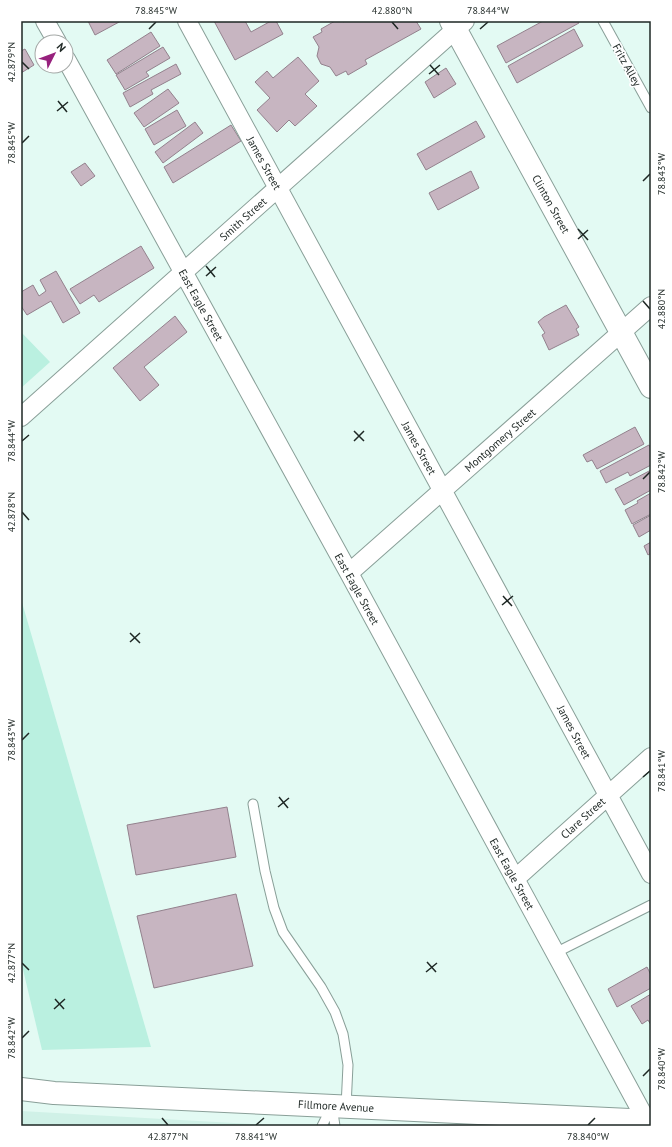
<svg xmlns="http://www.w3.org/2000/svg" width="672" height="1147" font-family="'PT Sans',sans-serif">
  <rect width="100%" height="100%" fill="#e3faf3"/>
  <path fill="#d0f1e7" d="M21,1111L287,1126H21Z"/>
  <path fill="#baf0e0" d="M21,332L50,362L21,388Z
    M21,599L151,1047L42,1050L21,961Z"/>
  <path fill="#c7b5c1" stroke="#93818d" d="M88,21H121L95,35Z
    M214,21H245L251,32L271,21H276L283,34L235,60Z
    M335,21H343V22L345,21H416L421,29L365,60L367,64L348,75L346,71L336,76L330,67L321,64L317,56L319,47L313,37L322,32L321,29Z
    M543,21H578L579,23L506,63L497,46Z
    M574,29L583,46L517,83L508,66Z
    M151,32L160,46L116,74L107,60Z
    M163,47L170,58L146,72L149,76L125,90L116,75Z
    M25,49L34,65L21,73V51Z
    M298,57L319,81L305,94L317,106L295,126L289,120L277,132L257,110L270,98L255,82L267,71L273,78Z
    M176,64L181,74L151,90L153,94L130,107L123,93Z
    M446,68L456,84L434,98L425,82Z
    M168,89L179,103L144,127L134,113Z
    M177,110L186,126L154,145L145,129Z
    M476,121L485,137L426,170L417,154Z
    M195,122L203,133L163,163L155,152Z
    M231,125L241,141L173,183L164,167Z
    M85,163L95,176L81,186L71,172Z
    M471,171L479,188L438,210L429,193Z
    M141,246L154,268L99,302L94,295L80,304L70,289Z
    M56,271L80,313L63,323L51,301L27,315L21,306V292L33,285L39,296L46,291L40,280Z
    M566,305L579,327L576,329L579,335L549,350L542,335L545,333L538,322L544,317Z
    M175,316L187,332L144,367L159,385L140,401L113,368Z
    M635,427L644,444L597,469L592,460L587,462L583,455Z
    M649,445L651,449V465L630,476L628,472L606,483L600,471Z
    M651,470V490L624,505L615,489Z
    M651,493V514L632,524L625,510L638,503L637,501Z
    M651,515V530L639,537L633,525Z
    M651,542V553L648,555L644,546Z
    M227,807L236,857L136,875L127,825Z
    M236,894L253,966L154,988L137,916Z
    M647,967L651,975V988L617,1007L608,989Z
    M651,994V1025L648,1020L642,1024L631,1006Z"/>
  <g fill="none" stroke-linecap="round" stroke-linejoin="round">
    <defs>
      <path id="service" d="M603,21L651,108
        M253,804L265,871L274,908L283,932L321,987L335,1012L343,1034L348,1065L346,1107
        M555,953L651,905
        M332,1106L335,1126
        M322,1126L332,1106"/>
      <path id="minor" d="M45,21L57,42
        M187,21L651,874
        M66,59L349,573L646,1120
        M21,417L465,21
        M349,573L651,306
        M515,879L651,757"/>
      <path id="tertiary" d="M21,1089L54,1093L651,1121"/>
      <path id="primary" d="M451,21L651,387"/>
    </defs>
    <use href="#service" stroke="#899f98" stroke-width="11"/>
    <use href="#minor" stroke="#899f98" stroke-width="20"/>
    <use href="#tertiary" stroke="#899f98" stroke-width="24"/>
    <use href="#primary" stroke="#899f98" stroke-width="24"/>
    <use href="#service" stroke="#fff" stroke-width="9"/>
    <use href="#minor" stroke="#fff" stroke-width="18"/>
    <use href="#tertiary" stroke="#fff" stroke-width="22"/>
    <use href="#primary" stroke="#fff" stroke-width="22"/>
  </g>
  <path fill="none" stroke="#1e2724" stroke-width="1.5" d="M392,22L398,29M149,29L156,22M480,29L488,22M22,62L29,69M430,65L439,75M429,74L440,65M58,101L67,112M57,111L68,102M22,143L29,136M643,181L650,174M578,229L588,240M578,239L588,230M206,266L215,277M206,276L216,267M643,301L650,309M354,431L364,441M22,441L29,435M354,441L364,431M643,479L650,472M22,512L29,520M503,596L512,606M502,605L513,596M130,633L140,643M130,642L140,633M22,740L29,733M643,777L650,771M279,797L288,808M278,807L289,798M427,962L436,972M22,963L29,970M426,972L437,963M55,999L64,1009M54,1009L65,999M22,1038L29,1031M643,1076L650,1069M162,1118L168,1125M256,1125L264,1118M588,1125L595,1118"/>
  <g text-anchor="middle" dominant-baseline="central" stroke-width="3.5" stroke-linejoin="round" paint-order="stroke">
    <g font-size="11" fill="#1e2724" stroke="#fff">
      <text transform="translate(627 65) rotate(61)">Fritz Alley</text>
      <text transform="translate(264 163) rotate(61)">James Street</text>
      <text transform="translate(551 204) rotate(61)">Clinton Street</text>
      <text transform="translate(243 219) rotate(-42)">Smith Street</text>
      <text transform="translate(201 305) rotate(61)">East Eagle Street</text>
      <text transform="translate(500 440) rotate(-41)">Montgomery Street</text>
      <text transform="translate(419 448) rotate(61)">James Street</text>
      <text transform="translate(357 589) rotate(61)">East Eagle Street</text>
      <text transform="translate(574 732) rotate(62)">James Street</text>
      <text transform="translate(583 818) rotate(-42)">Clare Street</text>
      <text transform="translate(512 874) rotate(61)">East Eagle Street</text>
      <text transform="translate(336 1106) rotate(3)">Fillmore Avenue</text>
    </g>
  </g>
  <rect width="672" height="1147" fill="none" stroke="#ffffff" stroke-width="44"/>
  <g transform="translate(54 54) rotate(48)"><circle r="19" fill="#ffffff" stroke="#a5a9a7"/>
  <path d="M0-3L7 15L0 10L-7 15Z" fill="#97217d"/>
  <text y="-6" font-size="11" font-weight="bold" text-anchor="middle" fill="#1e2724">N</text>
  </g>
  <rect x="22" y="22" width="628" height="1103" fill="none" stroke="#1e2724" stroke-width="1.5"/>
  <g font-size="10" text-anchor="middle" fill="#1e2724">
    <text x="156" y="14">78.845°W</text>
    <text x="392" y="14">42.880°N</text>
    <text x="488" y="14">78.844°W</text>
    <text transform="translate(11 62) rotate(-90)" y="4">42.879°N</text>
    <text transform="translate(11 143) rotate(-90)" y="4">78.845°W</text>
    <text transform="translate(661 174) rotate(-90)" y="4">78.843°W</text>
    <text transform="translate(661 309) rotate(-90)" y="4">42.880°N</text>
    <text transform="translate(11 441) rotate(-90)" y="4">78.844°W</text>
    <text transform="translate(661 472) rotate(-90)" y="4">78.842°W</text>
    <text transform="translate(11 512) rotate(-90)" y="4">42.878°N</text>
    <text transform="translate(11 740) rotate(-90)" y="4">78.843°W</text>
    <text transform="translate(661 771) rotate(-90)" y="4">78.841°W</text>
    <text transform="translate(11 963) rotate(-90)" y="4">42.877°N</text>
    <text transform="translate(11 1038) rotate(-90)" y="4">78.842°W</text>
    <text transform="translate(661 1069) rotate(-90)" y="4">78.840°W</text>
    <text x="168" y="1140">42.877°N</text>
    <text x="256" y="1140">78.841°W</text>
    <text x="588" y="1140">78.840°W</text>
  </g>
</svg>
